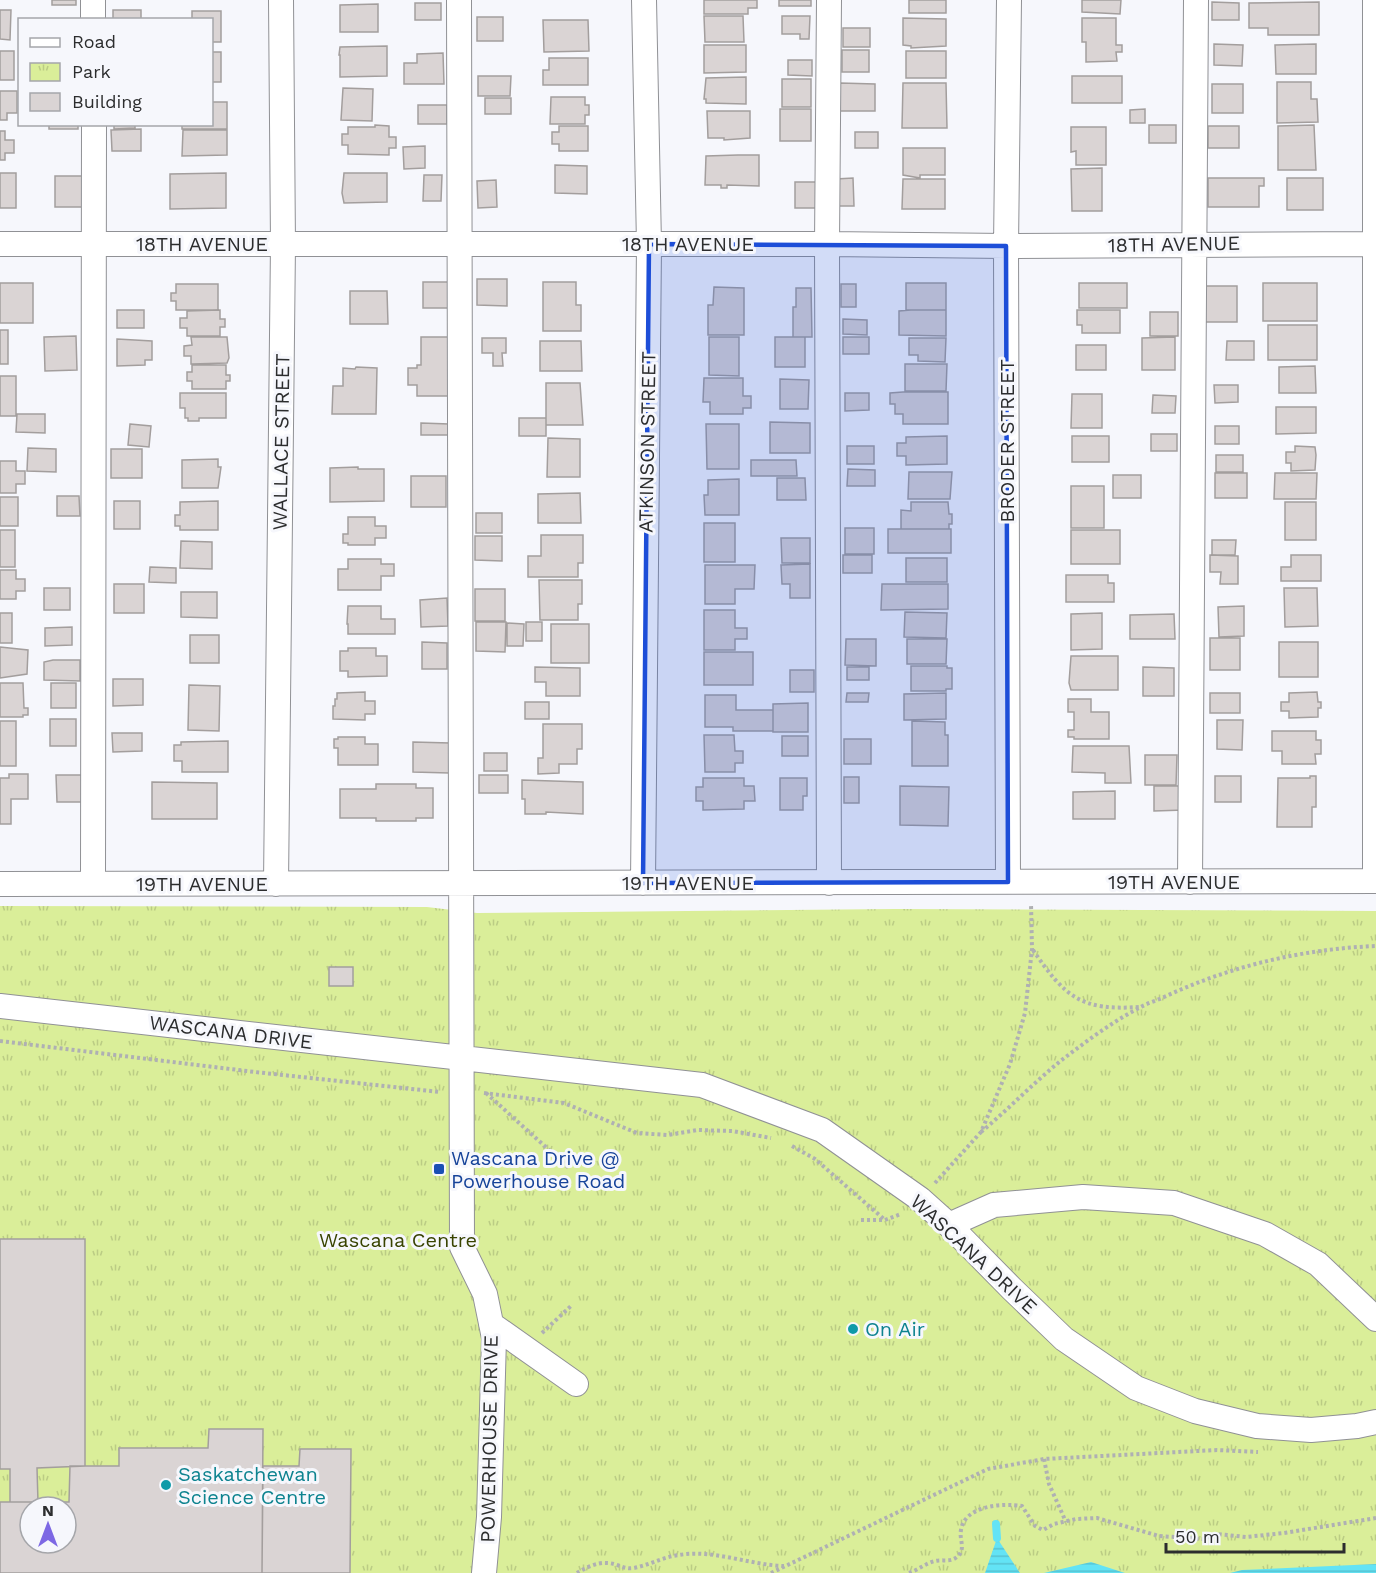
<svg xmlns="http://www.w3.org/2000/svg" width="1376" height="1573" font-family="'Work Sans',sans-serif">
  <defs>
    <pattern id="park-tufts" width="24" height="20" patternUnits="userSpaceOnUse" patternTransform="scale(1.5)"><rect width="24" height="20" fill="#daee99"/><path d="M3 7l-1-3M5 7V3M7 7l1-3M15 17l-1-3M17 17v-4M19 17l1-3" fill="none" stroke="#bbcc84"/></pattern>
    <pattern id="water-rules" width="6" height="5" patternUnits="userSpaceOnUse" patternTransform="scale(1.5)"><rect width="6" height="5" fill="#63e3f5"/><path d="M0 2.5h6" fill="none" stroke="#56c3d2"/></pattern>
  </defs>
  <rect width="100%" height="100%" fill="#f6f7fc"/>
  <path fill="url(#park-tufts)" fill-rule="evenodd" d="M0,906L427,907L477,913L896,909L1376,911V1573H0ZM30,1507H66V1543H30Z"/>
  <path fill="url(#water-rules)" d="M997,1538L1020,1573H985Z
    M1091,1562L1125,1573H1044Z
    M1376,1564V1573H1230L1242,1570Z"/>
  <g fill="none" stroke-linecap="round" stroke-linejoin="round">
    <path stroke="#63e3f5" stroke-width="8" d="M996,1524L997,1538"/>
  </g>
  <path fill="#dad4d4" stroke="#a39e9d" stroke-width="1.5" fill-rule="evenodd" d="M52,0H76V5H52Z
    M704,0H757V8H748V14H704Z
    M779,0H811V6H779Z
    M909,0H946V13H909Z
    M1082,0H1121L1120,14L1082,12Z
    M1212,2L1239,3V20H1212Z
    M1319,2V35H1268V28H1249V3Z
    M415,3H441V20H415Z
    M378,4V32H340V5Z
    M0,10H11L10,40L0,39Z
    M113,10H141V20H113Z
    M192,11H221V42H212V20H192Z
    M704,16H743L744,42H705Z
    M782,16H810L809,39H800V34H782Z
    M477,17H503V41H477Z
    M903,18L946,19V46L911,48V46L903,45Z
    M1082,18H1116V45H1122V52H1116L1117,61L1086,62V42H1082Z
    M543,20H588L589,51L544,52Z
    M843,28H870V47H843Z
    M1214,44L1243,45L1242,66L1214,65Z
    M1316,44V74H1276L1275,45Z
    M704,45H746V72L704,73Z
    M387,46V76L340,77V55H339L340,47Z
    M842,50H869V72H842Z
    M0,51H14V80H0Z
    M906,51H946V78H906Z
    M212,52H221V82H212Z
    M443,53L444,84H404V63H417V54Z
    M549,58H588V85H543V70H549Z
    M788,60H812V76L788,75Z
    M478,76H511L510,96H478Z
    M1072,76H1122V103H1072Z
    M746,77V104L706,103V99H704L706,78Z
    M782,79H811V107H782Z
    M1277,82H1311V99H1317L1318,122L1277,123Z
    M840,83L875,84V111H840Z
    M903,83H946L947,128H902Z
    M1212,84H1243V113H1212Z
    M343,88L373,89L372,121L341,120Z
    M0,91H17V113H7V120H0Z
    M551,97H585V105H589V115H585V124H550Z
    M485,98H511V114H485Z
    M212,102H227V129H182V124H212Z
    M418,105H447V124H418Z
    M780,109H811V141H780Z
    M1145,109V123H1130V110Z
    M707,111H750V138L724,140V138H708Z
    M78,124V129H49V125H42Z
    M114,124H135V128L114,129Z
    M375,125L389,126V137H396V148H389V155L348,154V145H342V134H348V127H375Z
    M1149,125H1176V143H1149Z
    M1314,125L1316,170H1278V126Z
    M559,126H588V151H559V144H552V132H559Z
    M1208,126H1239V148H1208Z
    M1071,127H1106V165H1076V151L1071,152Z
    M141,129V151H112L111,130Z
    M183,130H227V155L182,156Z
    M0,131H5V140H14V153H5V160H0Z
    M855,132H878V148H855Z
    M425,146V168L404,169L403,147Z
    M903,148H945V175H920V178L903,175Z
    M738,155H759V186L727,185V188H721V185H705L706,156Z
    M555,165L587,166V194L555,193Z
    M1102,168V211H1072L1071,169Z
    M0,173H16V208H0Z
    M226,173V208L170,209V174Z
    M344,173H387V202L344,203L342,193Z
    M424,175H442L441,201H423Z
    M55,176H84V207H55Z
    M853,178L854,206H837L836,179Z
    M1208,178H1264V186H1259V207H1208Z
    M1287,178H1323V210H1287Z
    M903,179H945V209H902Z
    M496,180L497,207L478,208L477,181Z
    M795,182H816V208H795Z
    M477,279H507V306L477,305Z
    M423,282H452V308H423Z
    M543,282H576V305H581V331H543Z
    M0,283H33V323H0Z
    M906,283H946V310H906Z
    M1079,283H1127V308H1079Z
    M1263,283H1317V321H1263Z
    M176,284H218V310H176V301H171V293H176Z
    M841,284H856V307H841Z
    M1205,286H1237V322H1205Z
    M714,287L744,288V335H708V305H713Z
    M796,288H811L812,337H793V307H796Z
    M350,291H387L388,324H350Z
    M117,310H144V328H117Z
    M220,310V319H225V327H220V336H187V328H180V318H187V311Z
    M911,310H946V336L899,335V311Z
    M1077,310H1120V333H1082V325H1077Z
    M1150,312H1178V336H1150Z
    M843,319L867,320V335L843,334Z
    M1268,325H1317V360H1268Z
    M0,330H8V364H0Z
    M76,336L77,370L45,371L44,337Z
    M191,337H227L229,358L227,363L191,364V356H184V346L192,345Z
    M421,337H453V396H417V385H408V368H417V365H421Z
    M709,337H739V376L709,375Z
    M775,337H805V367H775Z
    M843,337H869V354H843Z
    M1175,337V370H1142V338Z
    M482,338H506V353H502L503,366H493V353H482Z
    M909,338H946L945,362L918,361V355H909Z
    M117,339L152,341V360H145V365L117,366Z
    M540,341H581L582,371H540Z
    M1227,341H1254V360H1226Z
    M1076,345H1106V370H1076Z
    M905,364H947L946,391H905Z
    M192,365H226V375H230V381H226V389H192V381H187V372H192Z
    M1315,366L1316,393H1279V367Z
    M356,367L377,368L376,414H332L333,386H343V368L355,369Z
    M0,376H16V416H0Z
    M704,378H743V396H751V408H743V414H710V402H703Z
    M780,379L809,380L808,409H780Z
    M546,383H580L583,425H546Z
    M1214,385H1238V402L1215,403Z
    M903,392H948V424H903V414H895V404H890V393Z
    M180,393H226V418H199V421H188V418H185V408H180Z
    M845,393H869V410L845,411Z
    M1072,394H1102V428H1071Z
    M1153,395L1176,396L1175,413H1152Z
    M1276,407H1316V433L1276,434Z
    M17,414H45V433L16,432Z
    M519,418H546V436H519Z
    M770,422L810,423V453H770Z
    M421,423L449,424V435H421Z
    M130,424L151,426L149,447L128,445Z
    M706,424H739V469H707Z
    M1215,426H1239V444H1215Z
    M1151,434H1177V451H1151Z
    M947,436V464L906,465V456H897V443H906V437Z
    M1072,436H1109V462H1072Z
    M548,438L580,439V477H547Z
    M847,446H874V464H847Z
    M1295,446L1315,447L1316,455L1315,470L1291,471V463H1286V452H1295Z
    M28,448L56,449V472L27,471Z
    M111,449H142V478H111Z
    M1216,455H1243V472H1216Z
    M218,459V467H221L218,488H182V460Z
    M751,460H796L797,476H751Z
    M0,461H16V471H25V484H16V493H0Z
    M358,467V469H384V501L330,502V468Z
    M848,469L875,470V486H847Z
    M909,472H952L950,499H908Z
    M1215,473H1247V498H1215Z
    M1275,473H1317L1316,499H1274Z
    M1113,475H1141V498H1113Z
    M411,476H446V507H411Z
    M777,478H805L806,500H777Z
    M739,479V515H705L704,495H708V480Z
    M1071,486H1104V528H1071Z
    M580,493L581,523H538V494Z
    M57,496H79L80,516H57Z
    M0,497H18V526H0Z
    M114,501H140V529H114Z
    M218,501V530H180V526H175V515H180V502Z
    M911,502H948L949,514H952V524H949V529H901V510L911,511Z
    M1285,502H1316V540H1285Z
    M476,513H502V533H476Z
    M348,517H375V526H386V538H375V545H348V543H343V534H348Z
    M704,523H735V562H704Z
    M845,528H874V554H845Z
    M888,529H951V553H888Z
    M0,530H15V567H0Z
    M1071,530H1120V564H1071Z
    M541,535H583V563H578V577H528V556H541Z
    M475,536H502V561L475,560Z
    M781,538H810V563H782Z
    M1212,540H1236L1235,555H1212Z
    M181,541L212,542V569L180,568Z
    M843,555H872V573H843Z
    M1210,555L1238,556V584H1220L1221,572H1210Z
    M1291,555H1321V581H1281V567H1291Z
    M906,558H947V582H906Z
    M348,559H381V564H394V576H381V590H338V569H348Z
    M810,564V598H790V584H782L781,565Z
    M705,565H755L754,589H735V604H705Z
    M150,567L176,568V583L149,582Z
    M0,570H16V579H25V591H16V599H0Z
    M1066,575H1108V583H1114V602H1066Z
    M539,580H582V604H578V620H540Z
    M114,584H144V613H114Z
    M882,584H948V609L881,610Z
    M44,588H70V610H44Z
    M1284,588H1317L1318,626L1285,627Z
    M475,589H505V621H475Z
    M181,592H217V618L181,617Z
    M447,598L448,626L421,627L420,600Z
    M348,606H381V619H395V634H348V624H347Z
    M1244,606V636L1219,637L1218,607Z
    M704,610H735V628H747V639H735V650H704Z
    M905,612L947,613L946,638L904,637Z
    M0,613H12V643H0Z
    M1102,613V649L1071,650V614Z
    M1174,614L1175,639H1130V615Z
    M476,622H506L505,652L476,651Z
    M526,622H542V641H526Z
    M507,623L524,624L523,646H507Z
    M551,624H589V663H551Z
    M72,627V645L45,646V628Z
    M190,635H219V663H190Z
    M1210,638H1240V670H1210Z
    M846,639H876V666L845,665Z
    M907,639H947L946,664H907Z
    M422,642L447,643V669H422Z
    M1279,642H1318V677H1279Z
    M0,647L28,650L27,674L0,678Z
    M348,648H376V656H387V676L348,677V671H340V651H348Z
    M704,652H753V685H704Z
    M1071,656H1118V690H1071L1069,683Z
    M53,660H80V681L44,680V662Z
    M911,666H947V668H952V689H946V691H911Z
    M535,667L580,668V696H546V682H535Z
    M847,667H869V680H847Z
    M1143,667L1174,668V696H1143Z
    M790,670H814V692H790Z
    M113,679H143V705L113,706Z
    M0,683H23L24,708H28V715H23V717H0Z
    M51,683H76V708H51Z
    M189,685L220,686L219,731L188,730Z
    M365,692V701H375V714H365V720L333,719V706H335V699H337V693Z
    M1317,692L1318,702H1321V708H1318V717L1289,718V711H1281V702H1289V693Z
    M847,693H869L868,702H846Z
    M946,693V719L904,720V694Z
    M1210,693H1240V713H1210Z
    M705,695H736V710H773V731H733V727H705Z
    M1068,699H1091V712H1109V739H1074V737H1068V730H1074V712H1068Z
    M525,702H549V719H525Z
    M808,703V732H773V704Z
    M50,719H76V746H50Z
    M1217,720H1243L1242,750L1217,749Z
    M0,721H16V766H0Z
    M912,721L945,722V735H948V766H912Z
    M543,724H582V749H577V764H559V773L538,774V758H543Z
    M1272,731H1316V740H1321V754H1315L1316,764H1282V751H1272Z
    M112,733H142V751L113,752Z
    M704,735H734L735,751H743V763H735V772H705Z
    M782,736H808V756H782Z
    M338,737H365V744H378V765H338V748H334V739H338Z
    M844,739H871V764H844Z
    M228,741V772H182V761H174V745H181V742Z
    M413,742L450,743L449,773L413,772Z
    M1073,746H1129L1131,783H1105V773L1072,772Z
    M484,753H507V771H484Z
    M1145,755H1177L1176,785H1145Z
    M9,774H28V799H11V824H0V778H9Z
    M56,775H85V802H57Z
    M479,775H508V793H479Z
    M1215,776H1241V802H1215Z
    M1310,776H1316V807H1312V827H1277L1278,778H1310Z
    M844,777H859V803H844Z
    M703,778H744V786H754L755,801H744V809L703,810V801H696V787H703Z
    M780,778H807V796H803V810H780Z
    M522,780L583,782V814L546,812V814H525V799H522Z
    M152,782L217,783V819H152Z
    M376,784H416V788H433V818H416V821H376V818H340V789H376Z
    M900,786L949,787L948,826L900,825Z
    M1154,786H1184V810L1154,811Z
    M1115,791V819H1073V792Z
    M329,967H353V986H329Z
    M0,1239H85V1466L37,1468L38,1502H10V1469H0Z
    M209,1429H263L262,1573H0V1502H69L70,1466H119V1448H208ZM30,1507H66V1543H30Z
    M300,1449H351L350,1573H262L263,1466H299Z"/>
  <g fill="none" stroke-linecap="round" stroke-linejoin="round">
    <defs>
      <path id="minor" d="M93,0V20
        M459,0L462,1247L485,1294L494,1338L489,1517L484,1573
        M829,0L827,244L829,883
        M1375,0V881
        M0,244H827L1006,246L1376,244
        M1008,882L1006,246L1009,0
        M1190,882L1196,0
        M643,883L649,244L644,0
        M0,884L1376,881
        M93,884L94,124
        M276,884L283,244L281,0
        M0,1006L702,1085L822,1130L920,1199L949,1225L1012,1289L1064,1339L1136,1388L1195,1411L1257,1426L1311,1430L1357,1426L1376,1422
        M949,1225L994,1205L1083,1197L1174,1203L1265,1234L1318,1264L1376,1319
        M491,1324L576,1384"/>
    </defs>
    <use href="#minor" stroke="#909195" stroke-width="26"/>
    <path stroke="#afb0b3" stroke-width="4" stroke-dasharray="3 3" stroke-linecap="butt" d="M1033,950C1065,997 1081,1011 1139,1007
      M0,1041L255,1072L440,1092
      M484,1093L564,1103L637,1133L668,1135L698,1130L732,1131L771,1138
      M486,1093L570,1169
      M981,1132C1009,1109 1034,1082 1063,1059C1087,1041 1112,1022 1139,1008C1147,1003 1156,1001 1164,997C1231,966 1302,949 1376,946
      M792,1146L815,1159L885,1220
      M935,1183L981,1132L1010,1064L1025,1013L1032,949L1031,904
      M861,1220H885L901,1214
      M542,1333L572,1305
      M1044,1459L1049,1484L1066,1522
      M577,1573C585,1568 597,1562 607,1563C617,1563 624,1570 634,1568C649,1565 663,1557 679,1555C713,1549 750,1565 784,1566
      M771,1573L988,1469L1044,1459L1217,1450L1258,1452
      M909,1573C918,1570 926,1563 935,1561C943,1559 951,1563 958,1556C966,1548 959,1540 961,1530C965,1505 1003,1503 1022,1506L1035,1526L1043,1530L1054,1524L1076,1519L1097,1518L1159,1536L1203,1539L1217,1534L1246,1537L1284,1533L1376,1518"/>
    <use href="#minor" stroke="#fff" stroke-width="24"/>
  </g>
  <path fill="#1d4ed8" fill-opacity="0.2" stroke="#1d4ed8" stroke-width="4.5" stroke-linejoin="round" d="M649,244L1006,246L1008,882L643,883Z"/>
  <rect fill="#1a4fb4" stroke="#f6f7fc" stroke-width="2" x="433" y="1163" width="12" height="12" rx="3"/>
  <g fill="#0f9aa8" stroke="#f6f7fc" stroke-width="2">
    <circle cx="853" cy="1329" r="6"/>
    <circle cx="166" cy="1485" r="6"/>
  </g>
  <g text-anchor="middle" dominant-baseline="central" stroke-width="6" stroke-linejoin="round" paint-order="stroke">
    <g font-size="20" fill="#2c2d2e" stroke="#f6f7fc">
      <text x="202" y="244">18TH AVENUE</text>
      <text x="688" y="244">18TH AVENUE</text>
      <text transform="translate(1174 244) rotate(-1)">18TH AVENUE</text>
      <text transform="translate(1007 441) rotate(-90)">BRODER STREET</text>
      <text transform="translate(281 442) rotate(-89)">WALLACE STREET</text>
      <text transform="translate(647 442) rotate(-89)">ATKINSON STREET</text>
      <text x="1174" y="882">19TH AVENUE</text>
      <text x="688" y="883">19TH AVENUE</text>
      <text x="202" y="884">19TH AVENUE</text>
      <text transform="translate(231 1032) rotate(7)">WASCANA DRIVE</text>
      <text transform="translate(974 1254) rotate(43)">WASCANA DRIVE</text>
      <text transform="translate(489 1439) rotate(-89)">POWERHOUSE DRIVE</text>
    </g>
    <g font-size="20" fill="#164399" stroke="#f6f7fc" text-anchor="start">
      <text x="451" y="1158">Wascana Drive @<tspan x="451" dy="23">Powerhouse Road</tspan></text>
    </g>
    <g font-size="20" fill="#384300" stroke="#f6f7fc">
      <text x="398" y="1240">Wascana Centre</text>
    </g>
    <g font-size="20" fill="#0d838f" stroke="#f6f7fc" text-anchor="start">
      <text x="865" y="1329">On Air</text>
      <text x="178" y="1474">Saskatchewan<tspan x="178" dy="23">Science Centre</tspan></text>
    </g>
  </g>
  <rect x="18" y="18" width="195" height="108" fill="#f6f7fc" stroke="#a5a6aa" stroke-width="1.5"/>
  <rect x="30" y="38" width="30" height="9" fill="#ffffff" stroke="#a5a6aa" stroke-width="1.5"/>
  <text x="72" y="48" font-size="18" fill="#2c2d2e">Road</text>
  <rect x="30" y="63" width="30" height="18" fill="url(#park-tufts)" stroke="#a5a6aa" stroke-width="1.5"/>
  <text x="72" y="78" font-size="18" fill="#2c2d2e">Park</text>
  <rect x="30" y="93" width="30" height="18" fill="#dad4d4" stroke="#a5a6aa" stroke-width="1.5"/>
  <text x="72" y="108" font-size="18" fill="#2c2d2e">Building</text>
  <g transform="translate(48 1525)"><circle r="28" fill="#f6f7fc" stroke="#a5a6aa" stroke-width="1.5"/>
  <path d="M0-4.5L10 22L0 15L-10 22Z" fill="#7d68e4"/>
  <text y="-9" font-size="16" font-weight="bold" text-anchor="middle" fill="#2c2d2e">N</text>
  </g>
  <path d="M1166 1543v9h178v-9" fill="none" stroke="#2c2d2e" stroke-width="3"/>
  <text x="1175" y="1543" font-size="18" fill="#2c2d2e" stroke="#f6f7fc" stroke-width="4.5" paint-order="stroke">50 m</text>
</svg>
